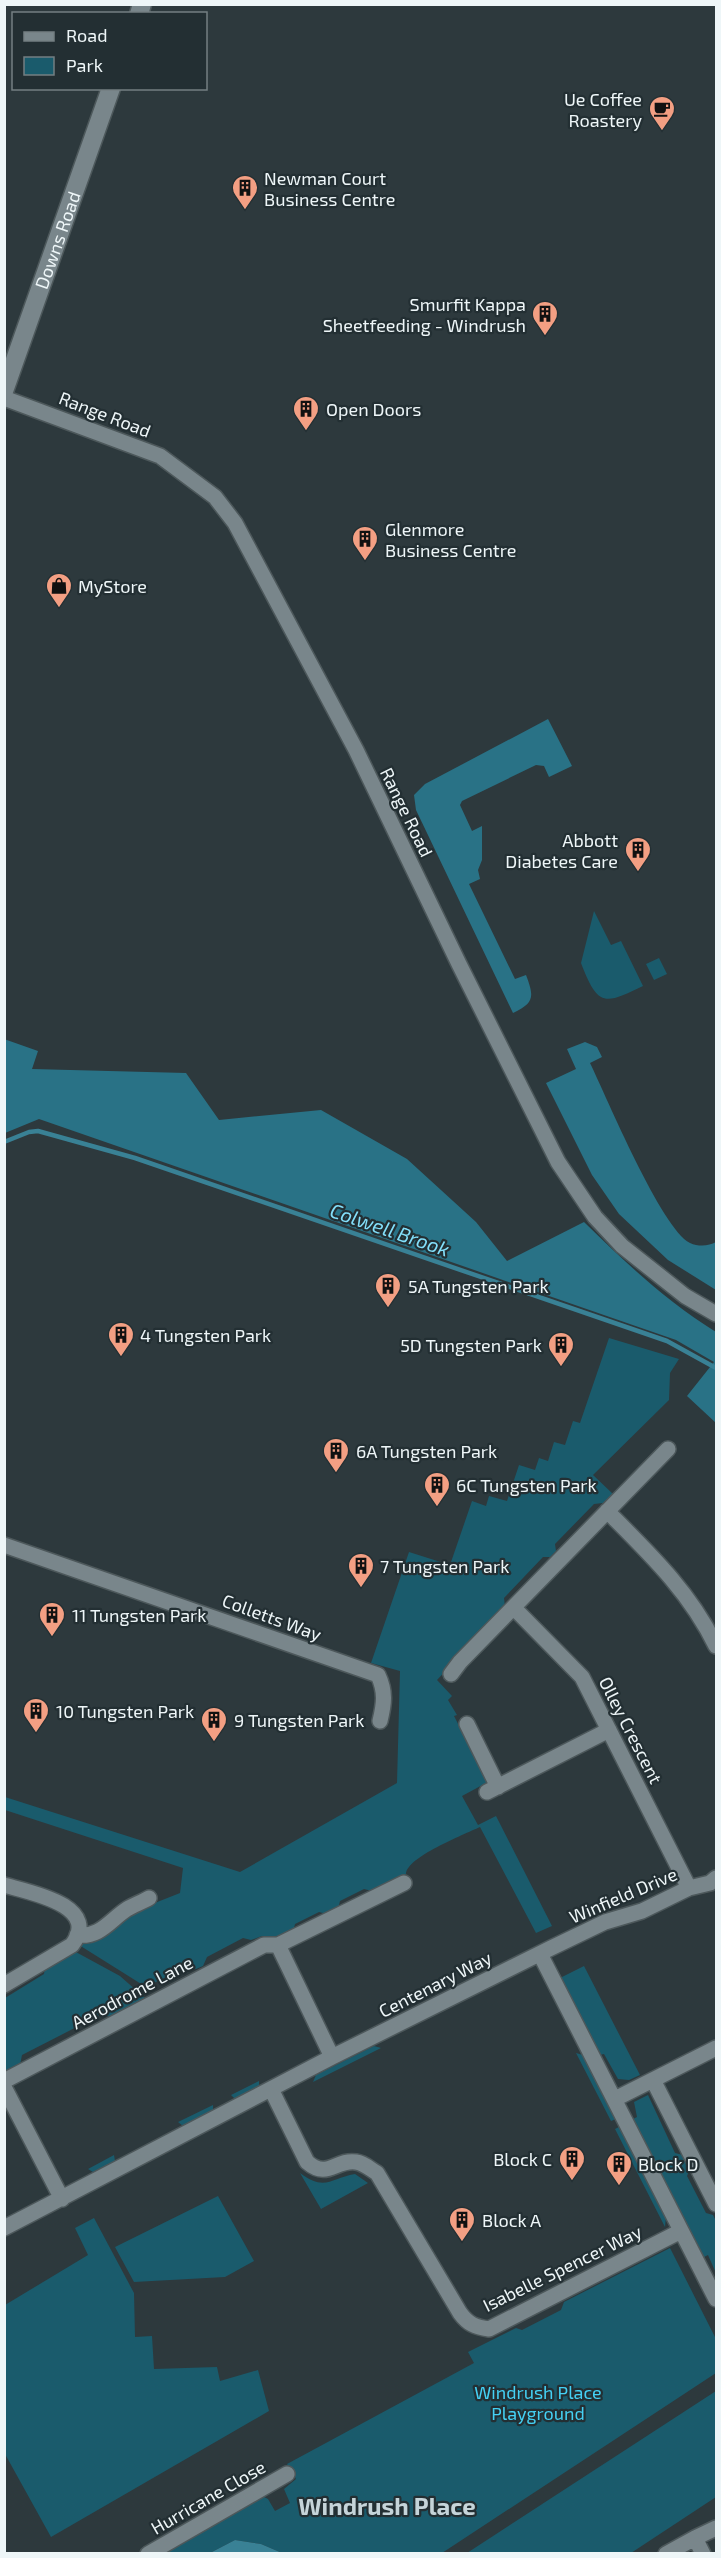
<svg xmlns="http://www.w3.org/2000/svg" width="721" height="2558" font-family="'Exo 2',sans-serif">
  <rect width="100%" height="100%" fill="#2d393d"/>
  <path fill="#1a5b6c" d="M594,911L611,945L621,941L643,986C604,1005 598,1007 581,963Z
    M659,958L667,974L654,980L646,964Z
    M609,1338L679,1359L670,1373L669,1400L593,1475L613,1494L603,1503L594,1504L555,1544L556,1551L550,1557H543L504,1598L505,1607L437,1680L452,1696L448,1700L457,1715L454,1716L488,1782L462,1796L478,1825L496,1816L552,1926L536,1933L480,1827C463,1835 407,1857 406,1874L372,1891L364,1889L340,1901L338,1909L327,1914L319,1912L295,1924L293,1932L275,1938L262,1936L251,1940L243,1938L207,1957L203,1966L196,1969L188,1966L146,1987L79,1945L108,1931L127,1914L180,1893L183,1868L5,1810V1797L240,1872L397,1783L400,1671L371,1663L409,1552L450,1565L472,1501L486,1506L489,1496L507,1501L519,1465L535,1470L539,1458L548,1461L554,1442L565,1445L573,1421L580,1423Z
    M74,1951L120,1976L146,1999L110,2017L102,2014L22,2055L20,2065L5,2072V1998L44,1974L45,1967Z
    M584,1966L640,2075L629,2080L618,2079L604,2054L599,2055L560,1978Z
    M374,2046L381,2048L313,2082L316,2075Z
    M576,2053L583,2055L616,2119L611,2121Z
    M259,2081V2087L235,2099L231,2095Z
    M648,2095L675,2153L683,2155L690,2169L687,2176L706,2213L713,2215L716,2221V2273L708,2255L704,2257L633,2119L637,2117L634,2102Z
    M213,2105V2111L183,2126L178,2122Z
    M619,2127L666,2216L665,2227L615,2129Z
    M114,2155L115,2161L93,2172L88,2169Z
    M300,2173C325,2192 331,2178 355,2174L368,2183L321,2209Z
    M218,2196L254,2261L225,2277L134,2282L115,2247Z
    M94,2218L134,2293L135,2337L152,2336L154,2369L217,2367L220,2381L258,2370L269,2411L51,2537L5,2454V2305L88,2255L75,2228Z
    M670,2248L716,2339V2373L442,2553H282L261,2544L235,2540L210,2553L158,2554L260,2495L268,2499L275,2511L290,2503L284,2489L296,2479L287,2464L474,2363L468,2352L516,2328L522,2330L561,2310L564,2302Z
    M716,2391V2497L631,2553H467Z"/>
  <path fill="#297286" d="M548,719L572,766L549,777L544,766L536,765L462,801L460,805L472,831L482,826V860L478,870L480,879L469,884L515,979L526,975C534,996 535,1003 513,1013L416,810L414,795L425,784Z
    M4,1039L38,1051L32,1069L186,1073L219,1120L321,1110L407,1159L476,1222L507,1261L584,1222C627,1264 665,1300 716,1332V1423L687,1396L714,1362L676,1340L39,1119L5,1133Z
    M585,1042L597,1047L602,1057L590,1063C607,1098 661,1228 690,1243C699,1247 709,1246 716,1242V1290L668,1260L619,1214L592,1175L546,1083L576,1069L567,1049Z"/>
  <path fill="#398195" d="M235,2540L261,2544L282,2553H210Z"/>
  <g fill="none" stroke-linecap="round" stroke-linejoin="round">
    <path stroke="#398195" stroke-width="4.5" d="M4,1142L29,1132L38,1131L135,1158L667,1341L716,1368"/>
    <defs>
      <path id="minor" d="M4,398L160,456L215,497L235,523L356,750L459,964L558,1162L595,1217L622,1246L685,1296L716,1314
        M607,1511C649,1553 690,1592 716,1646
        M4,1545L378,1675C386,1692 384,1704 380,1721
        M514,1608L582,1677L689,1888
        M451,1674L460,1662L668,1449
        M467,1724L498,1787
        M487,1792L609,1730
        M4,1885C28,1892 102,1905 72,1945L4,1985
        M77,1935C100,1938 110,1920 127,1909C134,1905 142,1902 149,1898
        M278,1945L332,2057
        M540,1954L716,2299
        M653,2080L716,2204
        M4,2081L264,1945H278L404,1883
        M4,2087L62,2199
        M271,2089L307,2162C328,2180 335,2159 356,2162C364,2163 370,2169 377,2173L460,2313C468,2324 475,2327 489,2329L681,2231
        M615,2099L716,2048
        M4,2228L332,2057L551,1948L605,1922L642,1911L689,1888L710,1883L716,1878
        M148,2554L287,2474
        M666,2554L695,2538
        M703,2554L695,2538L716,2528"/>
      <g id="tertiary">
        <path d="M139,14L142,4"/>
        <path id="s1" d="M4,391L111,88"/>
      </g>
    </defs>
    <use href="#minor" stroke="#4d585b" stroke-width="18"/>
    <use href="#tertiary" stroke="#4d585b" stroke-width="21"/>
    <use href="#minor" stroke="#79868b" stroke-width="15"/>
    <use href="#tertiary" stroke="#79868b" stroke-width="18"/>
  </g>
  <defs>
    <symbol id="cafe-pin" viewBox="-11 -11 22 30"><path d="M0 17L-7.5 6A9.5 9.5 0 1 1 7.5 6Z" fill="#f39f83" stroke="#232f33"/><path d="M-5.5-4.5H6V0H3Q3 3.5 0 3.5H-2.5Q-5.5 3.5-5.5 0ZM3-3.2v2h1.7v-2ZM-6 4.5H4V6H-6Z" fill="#111"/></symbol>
    <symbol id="building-pin" viewBox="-11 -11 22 30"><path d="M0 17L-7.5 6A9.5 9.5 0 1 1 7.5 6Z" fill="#f39f83" stroke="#232f33"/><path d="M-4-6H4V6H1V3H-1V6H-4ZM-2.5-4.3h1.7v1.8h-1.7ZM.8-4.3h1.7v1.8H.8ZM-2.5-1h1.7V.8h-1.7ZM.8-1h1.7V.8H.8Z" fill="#111"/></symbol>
    <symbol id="shop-pin" viewBox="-11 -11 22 30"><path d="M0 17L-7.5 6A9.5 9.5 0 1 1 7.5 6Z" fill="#f39f83" stroke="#232f33"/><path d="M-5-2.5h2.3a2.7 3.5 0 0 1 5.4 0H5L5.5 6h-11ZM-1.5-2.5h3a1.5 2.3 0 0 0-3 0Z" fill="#111"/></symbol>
  </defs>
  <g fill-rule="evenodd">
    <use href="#cafe-pin" x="647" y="94" width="30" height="40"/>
    <use href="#building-pin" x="230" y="173" width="30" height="40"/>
    <use href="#building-pin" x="530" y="299" width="30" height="40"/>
    <use href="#building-pin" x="291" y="394" width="30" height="40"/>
    <use href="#building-pin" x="350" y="524" width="30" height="40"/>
    <use href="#shop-pin" x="44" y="571" width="30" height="40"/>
    <use href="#building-pin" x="623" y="835" width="30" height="40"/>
    <use href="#building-pin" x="373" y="1271" width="30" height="40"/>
    <use href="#building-pin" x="106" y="1320" width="30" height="40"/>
    <use href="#building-pin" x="546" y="1330" width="30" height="40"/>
    <use href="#building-pin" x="321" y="1436" width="30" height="40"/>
    <use href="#building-pin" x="422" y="1470" width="30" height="40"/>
    <use href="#building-pin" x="346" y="1551" width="30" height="40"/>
    <use href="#building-pin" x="37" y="1600" width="30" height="40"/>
    <use href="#building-pin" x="21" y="1696" width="30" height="40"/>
    <use href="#building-pin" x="199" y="1705" width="30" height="40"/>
    <use href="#building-pin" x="557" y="2144" width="30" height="40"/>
    <use href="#building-pin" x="604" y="2149" width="30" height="40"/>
    <use href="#building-pin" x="447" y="2205" width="30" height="40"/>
  </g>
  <g text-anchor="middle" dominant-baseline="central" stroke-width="4.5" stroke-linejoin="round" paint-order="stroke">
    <g font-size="18" fill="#eef6f8" stroke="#232f33" text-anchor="start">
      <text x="642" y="99" text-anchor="end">Ue Coffee<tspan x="642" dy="21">Roastery</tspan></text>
      <text x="264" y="178">Newman Court<tspan x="264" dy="21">Business Centre</tspan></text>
      <text x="526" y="304" text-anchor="end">Smurfit Kappa<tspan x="526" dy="21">Sheetfeeding - Windrush</tspan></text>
      <text x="326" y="409">Open Doors</text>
      <text x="385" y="529">Glenmore<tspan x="385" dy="21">Business Centre</tspan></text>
      <text x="78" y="586">MyStore</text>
      <text x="618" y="840" text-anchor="end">Abbott<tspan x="618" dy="21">Diabetes Care</tspan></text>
      <text x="408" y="1286">5A Tungsten Park</text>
      <text x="140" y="1335">4 Tungsten Park</text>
      <text x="542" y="1345" text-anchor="end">5D Tungsten Park</text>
      <text x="356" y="1451">6A Tungsten Park</text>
      <text x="456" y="1485">6C Tungsten Park</text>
      <text x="380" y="1566">7 Tungsten Park</text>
      <text x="72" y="1615">11 Tungsten Park</text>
      <text x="56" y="1711">10 Tungsten Park</text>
      <text x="234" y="1720">9 Tungsten Park</text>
      <text x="552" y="2159" text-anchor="end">Block C</text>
      <text x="638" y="2164">Block D</text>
      <text x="482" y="2220">Block A</text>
    </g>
    <g font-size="18" fill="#eef6f8" stroke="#232f33">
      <text stroke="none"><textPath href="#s1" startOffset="160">Downs Road</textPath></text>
      <text transform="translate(105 414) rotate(21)">Range Road</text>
      <text transform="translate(407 812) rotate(64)">Range Road</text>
      <text transform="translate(272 1617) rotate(20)">Colletts Way</text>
      <text transform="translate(631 1730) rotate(63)">Olley Crescent</text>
      <text transform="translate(623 1895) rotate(-23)">Winfield Drive</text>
      <text transform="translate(435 1984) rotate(-27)">Centenary Way</text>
      <text transform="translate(132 1992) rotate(-28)">Aerodrome Lane</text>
      <text transform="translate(562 2268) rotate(-26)">Isabelle Spencer Way</text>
      <text transform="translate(208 2497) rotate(-30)">Hurricane Close</text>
    </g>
    <g font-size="18" fill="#44d1f5" stroke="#232f33">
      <text x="538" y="2392">Windrush Place<tspan x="538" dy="21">Playground</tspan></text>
    </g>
    <g font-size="20" font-style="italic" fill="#83dffa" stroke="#232f33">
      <text transform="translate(390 1229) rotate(19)">Colwell Brook</text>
    </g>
    <g font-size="24" font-weight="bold" fill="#c5d4d9" stroke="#232f33">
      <text x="387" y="2505">Windrush Place</text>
    </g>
  </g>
  <rect width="721" height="2558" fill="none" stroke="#eef6f8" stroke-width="12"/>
  <rect x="12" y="12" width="195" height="78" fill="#232f33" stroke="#747f82" stroke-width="1.5"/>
  <rect x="24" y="32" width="30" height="9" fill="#79868b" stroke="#747f82" stroke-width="1.5"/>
  <text x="66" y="42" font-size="18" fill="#eef6f8">Road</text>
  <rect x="24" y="57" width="30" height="18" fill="#1a5b6c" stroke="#747f82" stroke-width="1.5"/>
  <text x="66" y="72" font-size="18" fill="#eef6f8">Park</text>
</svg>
